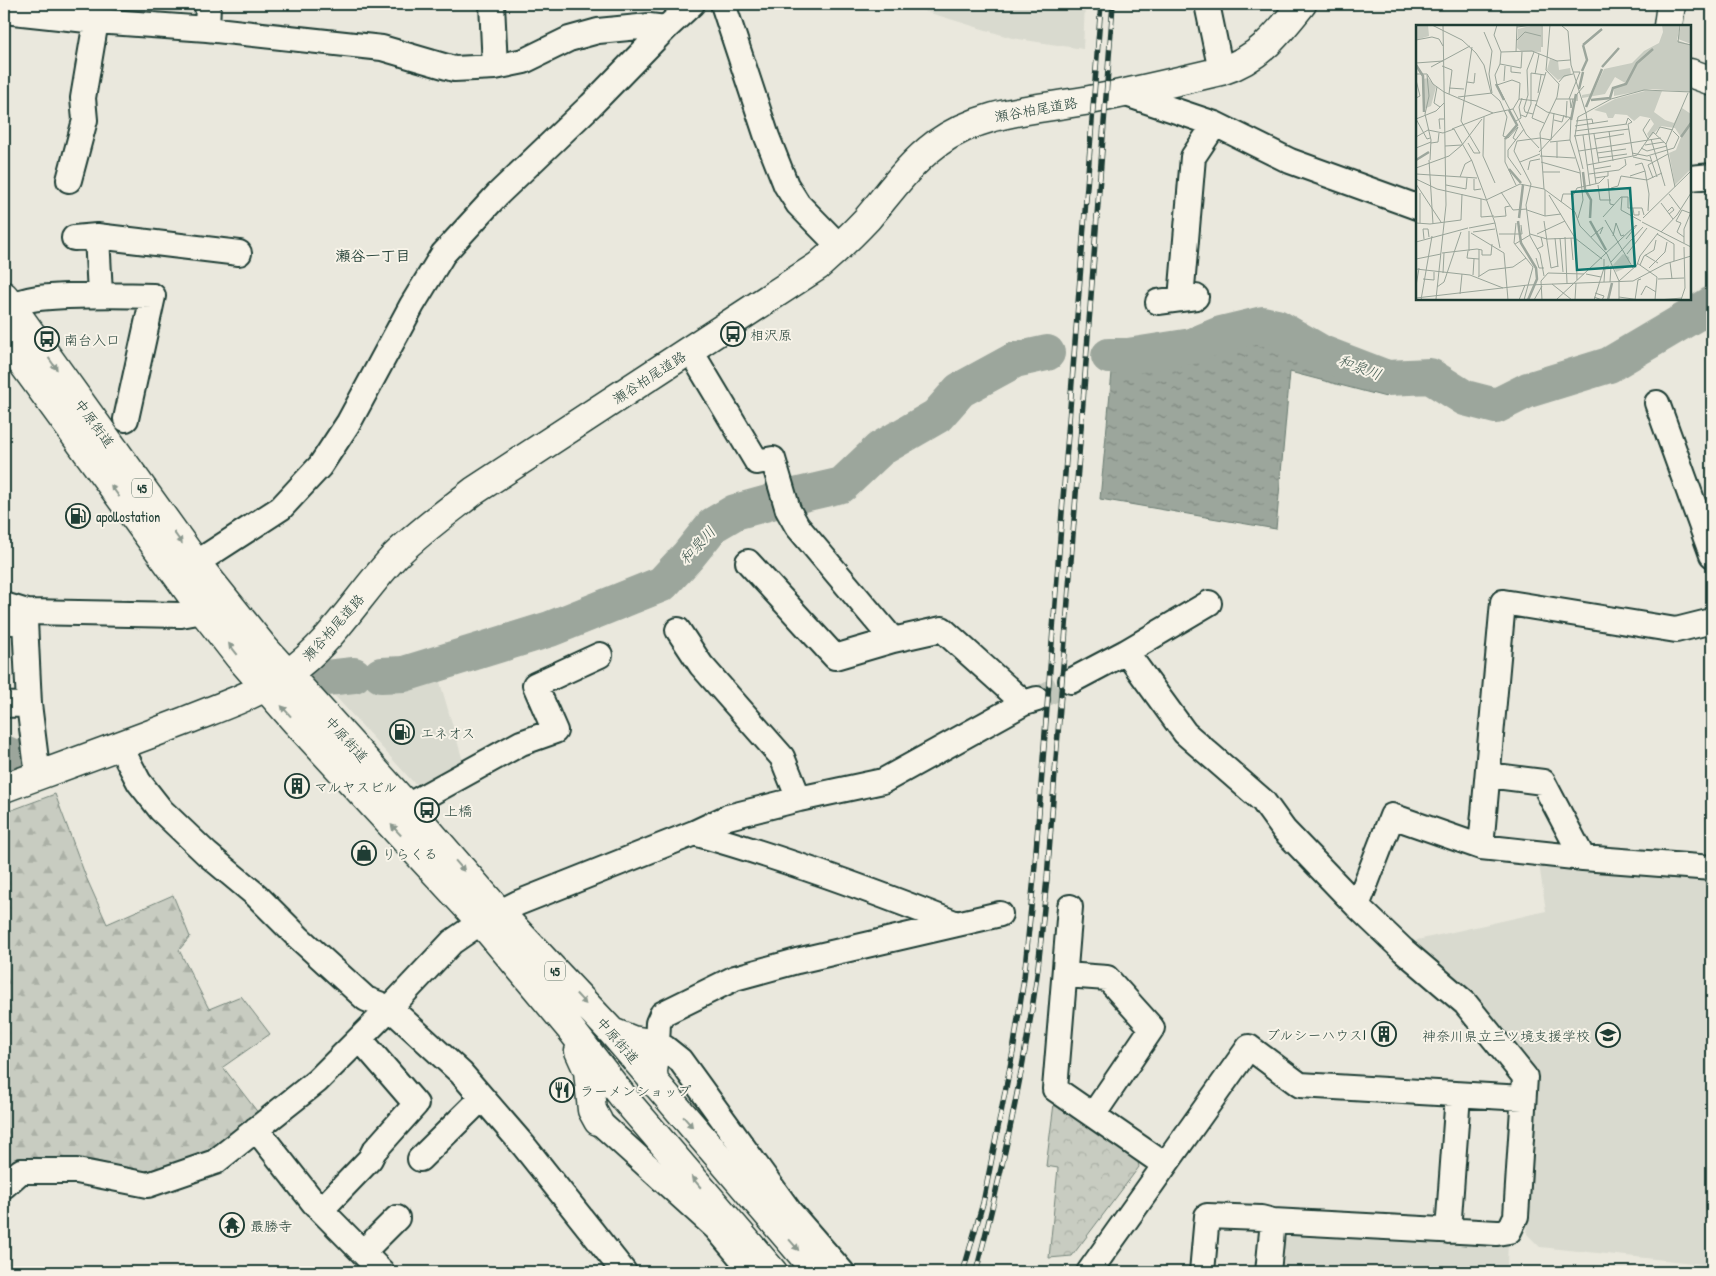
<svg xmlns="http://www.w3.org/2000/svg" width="1716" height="1276" font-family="'Patrick Hand','Klee One',sans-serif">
  <defs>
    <pattern id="forest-firs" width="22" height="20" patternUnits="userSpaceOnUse" patternTransform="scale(1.25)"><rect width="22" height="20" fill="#c8ccc1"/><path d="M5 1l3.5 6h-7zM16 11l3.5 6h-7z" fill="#abb0a6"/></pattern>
    <pattern id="park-crowns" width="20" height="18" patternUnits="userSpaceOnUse" patternTransform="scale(1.25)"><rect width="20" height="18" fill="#c8ccc1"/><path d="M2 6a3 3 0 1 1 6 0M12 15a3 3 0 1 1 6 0" fill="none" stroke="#abb0a6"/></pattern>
    <pattern id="water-ripples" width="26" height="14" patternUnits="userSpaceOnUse" patternTransform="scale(1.25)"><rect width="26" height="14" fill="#9ca69c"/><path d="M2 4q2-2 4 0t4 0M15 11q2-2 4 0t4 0" fill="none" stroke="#7f8880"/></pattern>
  </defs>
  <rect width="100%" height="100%" fill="#eae8dd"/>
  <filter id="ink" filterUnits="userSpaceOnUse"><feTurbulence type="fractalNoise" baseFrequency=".02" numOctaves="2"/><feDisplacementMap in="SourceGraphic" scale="10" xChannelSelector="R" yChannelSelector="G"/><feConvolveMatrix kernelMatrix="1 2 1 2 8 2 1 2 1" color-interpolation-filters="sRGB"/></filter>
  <g filter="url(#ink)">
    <path fill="#d9dacf" d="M901,4H1085L1083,49L1012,38Z
      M382,669L380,682L409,680L437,672L463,761L427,785L414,783L316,675Z
      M1539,864L1712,877V1265L1540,1247L1527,1234L1535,1074L1412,947L1417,940L1546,911Z
      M1291,1234L1508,1243L1507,1264L1518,1272H1279L1282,1242Z"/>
    <path fill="url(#forest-firs)" stroke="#74847a" d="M55,794L86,877L107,924L173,895L190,937L179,950L209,1009L241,996L270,1034L223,1067L259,1114L205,1153L167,1169L137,1172L93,1160L29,1159L4,1175V813Z"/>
    <path fill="url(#park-crowns)" stroke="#74847a" d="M1055,1096L1137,1158L1139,1167L1072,1256L1049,1258L1058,1168L1046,1166Z"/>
    <path fill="url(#water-ripples)" stroke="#6a7c72" d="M1276,329L1301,340L1322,353L1387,378L1386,397L1290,372L1276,529L1100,499L1113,362L1245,332Z"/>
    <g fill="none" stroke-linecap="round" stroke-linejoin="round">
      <path stroke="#9ca69c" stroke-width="36" d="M1109,356H1128L1192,346L1221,334L1263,324L1277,327L1322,353L1387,378L1430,376L1465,398L1496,406L1528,390L1609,365L1712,304
        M381,675L404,674L550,629L662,584L688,556L713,525L735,512L786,498L842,485L880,449L937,416L960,390L1015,360L1047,353
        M326,678L354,675
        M4,753L24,762"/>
      <path stroke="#c1c6bb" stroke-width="24" stroke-dasharray="24 12" stroke-linecap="butt" d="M1037,699L1071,681"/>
      <defs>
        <path id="minor" d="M492,4L495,67
          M723,4L767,137L786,185L798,204L840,247
          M1207,4L1221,71
          M4,11L96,21L207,29L382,48L454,69L495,67L524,61L569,39L598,31L649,26L666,28
          M207,29L208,4
          M1123,93L1215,124L1290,161L1417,207
          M1690,178L1712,176
          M69,180L85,120L83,98L96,21
          M74,238L97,236
          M100,294L97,236L239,253
          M1181,299L1193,157L1215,124
          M1158,302L1196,297
          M11,306C29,297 48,297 68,296C96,295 124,295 153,296L126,419
          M690,350L757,462L773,459L788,510L797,526L893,640L835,657L748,562
          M1657,403L1712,555
          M196,563L281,508L320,466L349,422L412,305L443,254L498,194L591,105L666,28L692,4
          M4,605L27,612L181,615L203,611
          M4,622L25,621L29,704
          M678,630L701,665L782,757L799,799
          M893,640L942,629L1024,703
          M1126,652L1185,733L1263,801L1284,830L1357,906L1403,950L1465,1003L1525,1077L1516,1216L1509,1231L1497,1233L1273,1221L1268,1272
          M1071,681L1126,652L1209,603
          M4,705L29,704L38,776
          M120,746L139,782L161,810L207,854L256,895L298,937L366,999L390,1008L461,1073L524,1146L624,1272
          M1488,775L1543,782L1583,858
          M407,806L521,743L555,731L535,685L600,655
          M694,833C783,858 871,890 957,924L797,961L735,978L662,1014L658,1023L657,1044L665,1048L680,1060L790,1212L842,1272
          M1481,847L1503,602L1676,630L1712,621
          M1357,906L1392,816L1481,847L1583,858L1712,868
          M1070,907L1055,1089L1165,1165
          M957,924L1000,914
          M1065,975L1107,978L1152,1028L1093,1115
          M598,1121L716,1228L753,1272
          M256,1129L314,1203L382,1272
          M420,1159L482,1098
          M4,1186L21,1171H77L148,1185L215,1162L317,1081L390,1008L452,942L481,922L518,903L694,833L728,817L799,799L883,781L1024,703L1037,699
          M321,1210L370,1159L374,1151L416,1104L360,1039
          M1448,1231L1458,1095
          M363,1252L397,1218
          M1089,1272L1249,1047L1300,1085L1523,1098
          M1202,1272L1207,1216L1261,1218L1273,1221"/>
        <path id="tertiary" d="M1668,26L1671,4
          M1690,73L1712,81"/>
        <path id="secondary" d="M4,788C64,766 125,744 185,721C219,707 257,695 288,673C332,643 359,594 395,556C419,532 447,512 474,491L818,266C835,251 851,236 867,219C889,193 908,165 936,144C984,109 1039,110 1095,99C1137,91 1179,81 1221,71C1259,59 1278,34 1302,4"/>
        <path id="primary" d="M4,296L196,563L265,649L407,806L499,912L612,1032L817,1272
          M4,338L203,611L239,657L296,722L481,922L569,1027L624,1098L773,1272
          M612,1032L632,1040L657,1044L653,1071L654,1083
          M579,1051L588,1071L592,1110L598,1121"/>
      </defs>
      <use href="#minor" stroke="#1f3d34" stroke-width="28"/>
      <use href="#tertiary" stroke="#1f3d34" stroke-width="31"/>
      <use href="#secondary" stroke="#1f3d34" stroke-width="31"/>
      <use href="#primary" stroke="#1f3d34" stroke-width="31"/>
      <use href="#minor" stroke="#f7f3e8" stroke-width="24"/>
      <use href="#tertiary" stroke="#f7f3e8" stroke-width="28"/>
      <use href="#secondary" stroke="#f7f3e8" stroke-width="28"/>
      <use href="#primary" stroke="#f7f3e8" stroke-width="28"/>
      <defs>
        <path id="rail" d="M963,1272L983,1203L1013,1052L1024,978L1034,877L1101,4
          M976,1272C1001,1176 1022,1080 1036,982C1041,948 1043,913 1047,879L1113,4"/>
      </defs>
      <use href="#rail" stroke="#1f3d34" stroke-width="5.5"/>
      <use href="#rail" stroke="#f7f3e8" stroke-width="4" stroke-dasharray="11" stroke-linecap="butt"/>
    </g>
    <defs><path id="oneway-solid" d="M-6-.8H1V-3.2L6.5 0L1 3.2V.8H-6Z" transform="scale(1.25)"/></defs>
    <g fill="#8b988e">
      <use href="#oneway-solid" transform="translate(53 364) rotate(54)"/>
      <use href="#oneway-solid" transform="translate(115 491) rotate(-126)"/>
      <use href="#oneway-solid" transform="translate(178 538) rotate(54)"/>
      <use href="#oneway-solid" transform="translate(233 649) rotate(-128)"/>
      <use href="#oneway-solid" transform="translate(286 711) rotate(-132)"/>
      <use href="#oneway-solid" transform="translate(396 830) rotate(-133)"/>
      <use href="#oneway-solid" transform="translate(460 866) rotate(49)"/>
      <use href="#oneway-solid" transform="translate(581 999) rotate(47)"/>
      <use href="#oneway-solid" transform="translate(688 1122) rotate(49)"/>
      <use href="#oneway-solid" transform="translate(696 1182) rotate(-130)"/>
      <use href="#oneway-solid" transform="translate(794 1245) rotate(49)"/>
    </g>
  </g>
  <defs>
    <symbol id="bus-ring" viewBox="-11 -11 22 22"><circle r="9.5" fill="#f7f3e8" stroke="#1f3d34" stroke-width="1.5"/><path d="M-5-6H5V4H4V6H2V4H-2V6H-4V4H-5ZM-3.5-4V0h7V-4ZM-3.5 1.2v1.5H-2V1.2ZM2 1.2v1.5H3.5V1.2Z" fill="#1f3d34"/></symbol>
    <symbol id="fuel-ring" viewBox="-11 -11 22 22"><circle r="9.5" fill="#f7f3e8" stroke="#1f3d34" stroke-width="1.5"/><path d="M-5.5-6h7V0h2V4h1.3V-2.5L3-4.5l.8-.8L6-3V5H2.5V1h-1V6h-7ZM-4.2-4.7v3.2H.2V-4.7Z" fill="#1f3d34"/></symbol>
    <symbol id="building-ring" viewBox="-11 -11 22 22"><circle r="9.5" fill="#f7f3e8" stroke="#1f3d34" stroke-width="1.5"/><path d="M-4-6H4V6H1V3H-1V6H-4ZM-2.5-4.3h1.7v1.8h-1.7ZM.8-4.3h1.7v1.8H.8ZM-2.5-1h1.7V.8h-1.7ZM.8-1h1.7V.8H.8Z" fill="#1f3d34"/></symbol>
    <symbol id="shop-ring" viewBox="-11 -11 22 22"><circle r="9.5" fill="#f7f3e8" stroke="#1f3d34" stroke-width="1.5"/><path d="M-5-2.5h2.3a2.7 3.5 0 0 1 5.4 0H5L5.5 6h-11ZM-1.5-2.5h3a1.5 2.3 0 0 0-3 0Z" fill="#1f3d34"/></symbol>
    <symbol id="school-ring" viewBox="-11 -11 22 22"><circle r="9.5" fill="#f7f3e8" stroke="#1f3d34" stroke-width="1.5"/><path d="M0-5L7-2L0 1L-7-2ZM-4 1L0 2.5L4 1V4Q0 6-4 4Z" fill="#1f3d34"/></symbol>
    <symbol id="restaurant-ring" viewBox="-11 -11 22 22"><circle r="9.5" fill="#f7f3e8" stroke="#1f3d34" stroke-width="1.5"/><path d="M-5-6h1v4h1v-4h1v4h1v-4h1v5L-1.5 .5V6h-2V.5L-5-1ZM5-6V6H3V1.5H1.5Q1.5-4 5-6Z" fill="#1f3d34"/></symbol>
    <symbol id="temple-ring" viewBox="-11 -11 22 22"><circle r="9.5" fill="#f7f3e8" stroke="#1f3d34" stroke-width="1.5"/><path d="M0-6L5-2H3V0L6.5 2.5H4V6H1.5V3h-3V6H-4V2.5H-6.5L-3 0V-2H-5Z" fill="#1f3d34"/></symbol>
  </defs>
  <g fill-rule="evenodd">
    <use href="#bus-ring" x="719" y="320" width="28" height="28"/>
    <use href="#bus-ring" x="33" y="325" width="28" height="28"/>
    <use href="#fuel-ring" x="64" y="502" width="28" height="28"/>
    <use href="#fuel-ring" x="388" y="718" width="28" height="28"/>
    <use href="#building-ring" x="283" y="772" width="28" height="28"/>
    <use href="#bus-ring" x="413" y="796" width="28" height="28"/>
    <use href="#shop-ring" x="350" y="839" width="28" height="28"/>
    <use href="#building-ring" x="1370" y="1020" width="28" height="28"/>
    <use href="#school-ring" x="1594" y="1021" width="28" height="28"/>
    <use href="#restaurant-ring" x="548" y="1076" width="28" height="28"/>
    <use href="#temple-ring" x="218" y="1211" width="28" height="28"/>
  </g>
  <g text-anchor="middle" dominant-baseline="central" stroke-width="4" stroke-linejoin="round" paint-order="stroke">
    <g fill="#f7f3e8" stroke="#60746a" stroke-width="1">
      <rect x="132" y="478.5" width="20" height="19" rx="4"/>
      <rect x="545" y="961.5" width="20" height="19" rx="4"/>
    </g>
    <g font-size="12" font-weight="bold" fill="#1f3d34">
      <text x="142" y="488">45</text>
      <text x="555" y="971">45</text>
    </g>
    <g font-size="14" fill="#1f3d34" stroke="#f7f3e8">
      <text transform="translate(1036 109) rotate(-10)">瀬谷柏尾道路</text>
      <text transform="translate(649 377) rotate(-33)">瀬谷柏尾道路</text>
      <text transform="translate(95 423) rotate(54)">中原街道</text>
      <text transform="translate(333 627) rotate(-48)">瀬谷柏尾道路</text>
      <text transform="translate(347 739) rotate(48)">中原街道</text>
      <text transform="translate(618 1040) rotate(49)">中原街道</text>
    </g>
    <g font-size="14" fill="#1f3d34" stroke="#f7f3e8" text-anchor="start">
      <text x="750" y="334">相沢原</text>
      <text x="64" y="339">南台入口</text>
      <text x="96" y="516">apollostation</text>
      <text x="420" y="732">エネオス</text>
      <text x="314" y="786">マルヤスビル</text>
      <text x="444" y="810">上橋</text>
      <text x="382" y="853">りらくる</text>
      <text x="1366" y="1034" text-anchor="end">ブルシーハウスI</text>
      <text x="1590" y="1035" text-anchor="end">神奈川県立三ツ境支援学校</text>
      <text x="580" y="1090">ラーメンショップ</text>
      <text x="250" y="1225">最勝寺</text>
    </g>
    <g font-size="15" font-weight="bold" fill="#1f3d34" stroke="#f7f3e8">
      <text x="373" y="255">瀬谷一丁目</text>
    </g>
    <g font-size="15" font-style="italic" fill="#445c53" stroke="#f7f3e8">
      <text transform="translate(1360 367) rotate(21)">和泉川</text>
      <text transform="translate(697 545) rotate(-47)">和泉川</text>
    </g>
  </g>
  <g transform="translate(1416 25)">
    <rect width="275" height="275" fill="#eae8dd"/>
    <path d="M265,0H275V19L262,14Z" fill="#c8ccc1"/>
    <path d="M0,0H12L13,11L0,15ZM246,0L264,1L261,15L275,20V67L236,64L198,71V63L211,59L199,52L189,69L166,73V70L177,68L188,44L216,38L228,26L243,18L247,7ZM229,66H246L238,87L249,95L258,98L266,83L275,89V144L259,160L253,128L260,125L265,112L259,103L245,101L233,113L231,109L238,99L234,93L224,91L218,96L211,90L199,89L197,93H192L190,88L178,85L199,74ZM207,229L213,232L214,241L200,247L197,240Z" fill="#c8ccc1"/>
    <path d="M119,0H125V27L105,26L101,23L102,4ZM134,34L142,36L143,45L154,43L155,49L142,55L131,45ZM12,53L20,62L15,81L8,84L6,60L7,54Z" fill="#c8ccc1"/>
    <path fill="none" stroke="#9ca69c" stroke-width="2.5" d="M167,20L186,4M0,40L7,51L8,87M186,42L203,23M166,46L171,35L167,20M80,59L88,75M163,64L167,47M175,75L194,73L197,63L210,59L221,38L237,24M170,82L186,44M155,95L160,69M265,112L275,98M89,114L101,100L93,85M0,135L13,127M93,144L105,158M167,147L169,164L175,175L174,193M103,193L107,160M102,196L105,218L120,243L121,254L112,275M174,196L190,225M192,275L196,258"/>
    <path fill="none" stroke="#99a499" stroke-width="1" d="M16,0L46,15L60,28L68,40L75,68L84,76L91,92L87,111L92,113L102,102L97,113L100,115M81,0L78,10L85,27L84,39L105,43L106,27M145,0L152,6L155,40L170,88L180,159M264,0L262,17L275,20M101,2L117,0M0,15L16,12L23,14L27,21M100,16L109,7L125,11M126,22V0M85,27L116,26L141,36L154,35M100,27L101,0M0,38L27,36M26,41L36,45L33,69M15,42L54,21M95,42V47L105,48M130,47L120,80L131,87L156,93M0,49H11L17,59L28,67M119,49L123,29M11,50L13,71L9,89L15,115L14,135M0,55L4,71L0,73M88,56L89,41M51,57L58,58L59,48M143,57L148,51L157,49M81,60L79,50L84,39M21,62L18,78L24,82M33,63L48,64M28,67L77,88M122,68L125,50M42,72L76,68L73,49L76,26L68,7M140,74H160M153,74L164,47H157M154,74L155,83L157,74M161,76V69L168,61M120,79L116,93L128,98M97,84L110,109L123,123M94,85L81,60L96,55L104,58L103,74M117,89L109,87L108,83L112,70L111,45L118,27M105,90L110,92L115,79V48L129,50M68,92L67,131L79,158M155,92L154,115L164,146L167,175L162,193M150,93L151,76M0,94L20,86L28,78M0,94L11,114L14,113M138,95L146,97L148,90M100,96L105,93L103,82L106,73M160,96L176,94L177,99M159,101L192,96M24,104L23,94H28M36,104L77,88L97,84L103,74L121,76M159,106L211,99M193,106L197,136M178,109L183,138M240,109L244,102L257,105M167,110L174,161M158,111L213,104M0,112L12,105L27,108L38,104L56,136L78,195L79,198L53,203M89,113V137L100,160M124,113L101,116L98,126L115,159L110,180L114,211L124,229L128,251M124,113L135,115L138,88M179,114L208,109M232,114L227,105L234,94M235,114L249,161M134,117L154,115M141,117V133M15,118L22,117L23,108M52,118L58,128H64L45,96L56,22M229,120L248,117M29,121L46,120M0,123L15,117M225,123L231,126L251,121M163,126L245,113M123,127L155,92M181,128L210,124M216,128L231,131L258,123L263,112L257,106M124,131L159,133M217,131L221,130L237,107L250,119M234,131L241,152M217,132L235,136M182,133L211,129M13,135L17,199M104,137L124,129M125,137L164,148M171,140L217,131L212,99L216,97L212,93L210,99M219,140L226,138L229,146L233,169L232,186M0,143L33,131L46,120L66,94M167,144L159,111L162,92L195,74L228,65L275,67M178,144L195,141M112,145L114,136L124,134M127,147H144M0,149L61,153M173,149L203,145L210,140L209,134M105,150L92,132V125L108,104M214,151L229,146M44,152L49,139L56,135M179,153L192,151V147M237,153L232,140L252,129M0,154L21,164L70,175L104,159L128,164L159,187L164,201L191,229L203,256V275M58,154V165L65,164M192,154L194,179L198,180M0,159L25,197M30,160L50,164L51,153M182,160L184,175H195M259,162L250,119L272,68M195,163L202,161L205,151L231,155L246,148M128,164L124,108L141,72L143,59L130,45L134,0M129,165V191M85,167L97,185L111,184M253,169L265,185M133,170L159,213L186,234M206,172L205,185L225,196M65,174V192L78,191M145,177L147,169H158L161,163L183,158L189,152M245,178L257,194M217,183L218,190H223V186M111,185L129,191L145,189M251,187L256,182L258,185L253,189M78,192L90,191L89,182L94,181M187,192L205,172H212V183H226L228,190M227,193L275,146M189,195L217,243M128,196L135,243L142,241M226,197L275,222M0,198L14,199L45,195L46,169M4,198V168M79,198L84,223M100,198L98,218L117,242L108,275M57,207L79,204M245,207L261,190L275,168M55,208L88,228L92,275M83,209H106L105,200M114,209L131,214L159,213M121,209L149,196M241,209L258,219V236M197,211L200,198L205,211L208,210M149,212L151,258M175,212L187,202L184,209M268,212L261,207L265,198L260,196L266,185L274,188M139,213L142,242M144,213L147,247M155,213L157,235M8,214L7,204H12L13,212M160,214L161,255M210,214L221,200M0,217L52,203M268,218V204L275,187M99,219L114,210M63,224V251M121,224L127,221L125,212M52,226L51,233L63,234M53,226V206M26,228L61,224L66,225V230H75L76,219M211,229L231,203M229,230L242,238M120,233L123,243H128M0,234L25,229M195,237L227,202M254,237L256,254M221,238L241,252L239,275M224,240L228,231L238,225L240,215M233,243L249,227L251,217M0,244L54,250L87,263M27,248L28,228M170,249L185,252M57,250L58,234M62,252L73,245L97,242L110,233M7,254L18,255V247M242,254L268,253M203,256L221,240L224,231L242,208M188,257L189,242L193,241M194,257L195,241M136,259L156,275M0,261L3,243M21,262L28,257L45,207M44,269L46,249M225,270L230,261L240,267M178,272L186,275L188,271L179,268M203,272L224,275M0,273L112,260L217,256L249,239L275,231M20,274L30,180L27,0M5,275L16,211M103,275L109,260M118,275L126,261M126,275L125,256L132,248L168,249M140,275L220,200M159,275L160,258M178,275L188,243V234M219,275L222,255L225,254M242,275L266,273M265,275L269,263L268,222"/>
    <path fill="#0f766e" fill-opacity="0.15" stroke="#0f766e" stroke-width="2.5" d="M214,163L219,241L161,245L156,167Z"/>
    <rect width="275" height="275" fill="none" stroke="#1f3d34" stroke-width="2.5"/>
  </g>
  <rect width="1716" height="1276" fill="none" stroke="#f7f3e8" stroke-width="20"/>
  <rect x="10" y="10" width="1696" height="1256" fill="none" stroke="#1f3d34" stroke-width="2" filter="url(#ink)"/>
</svg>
